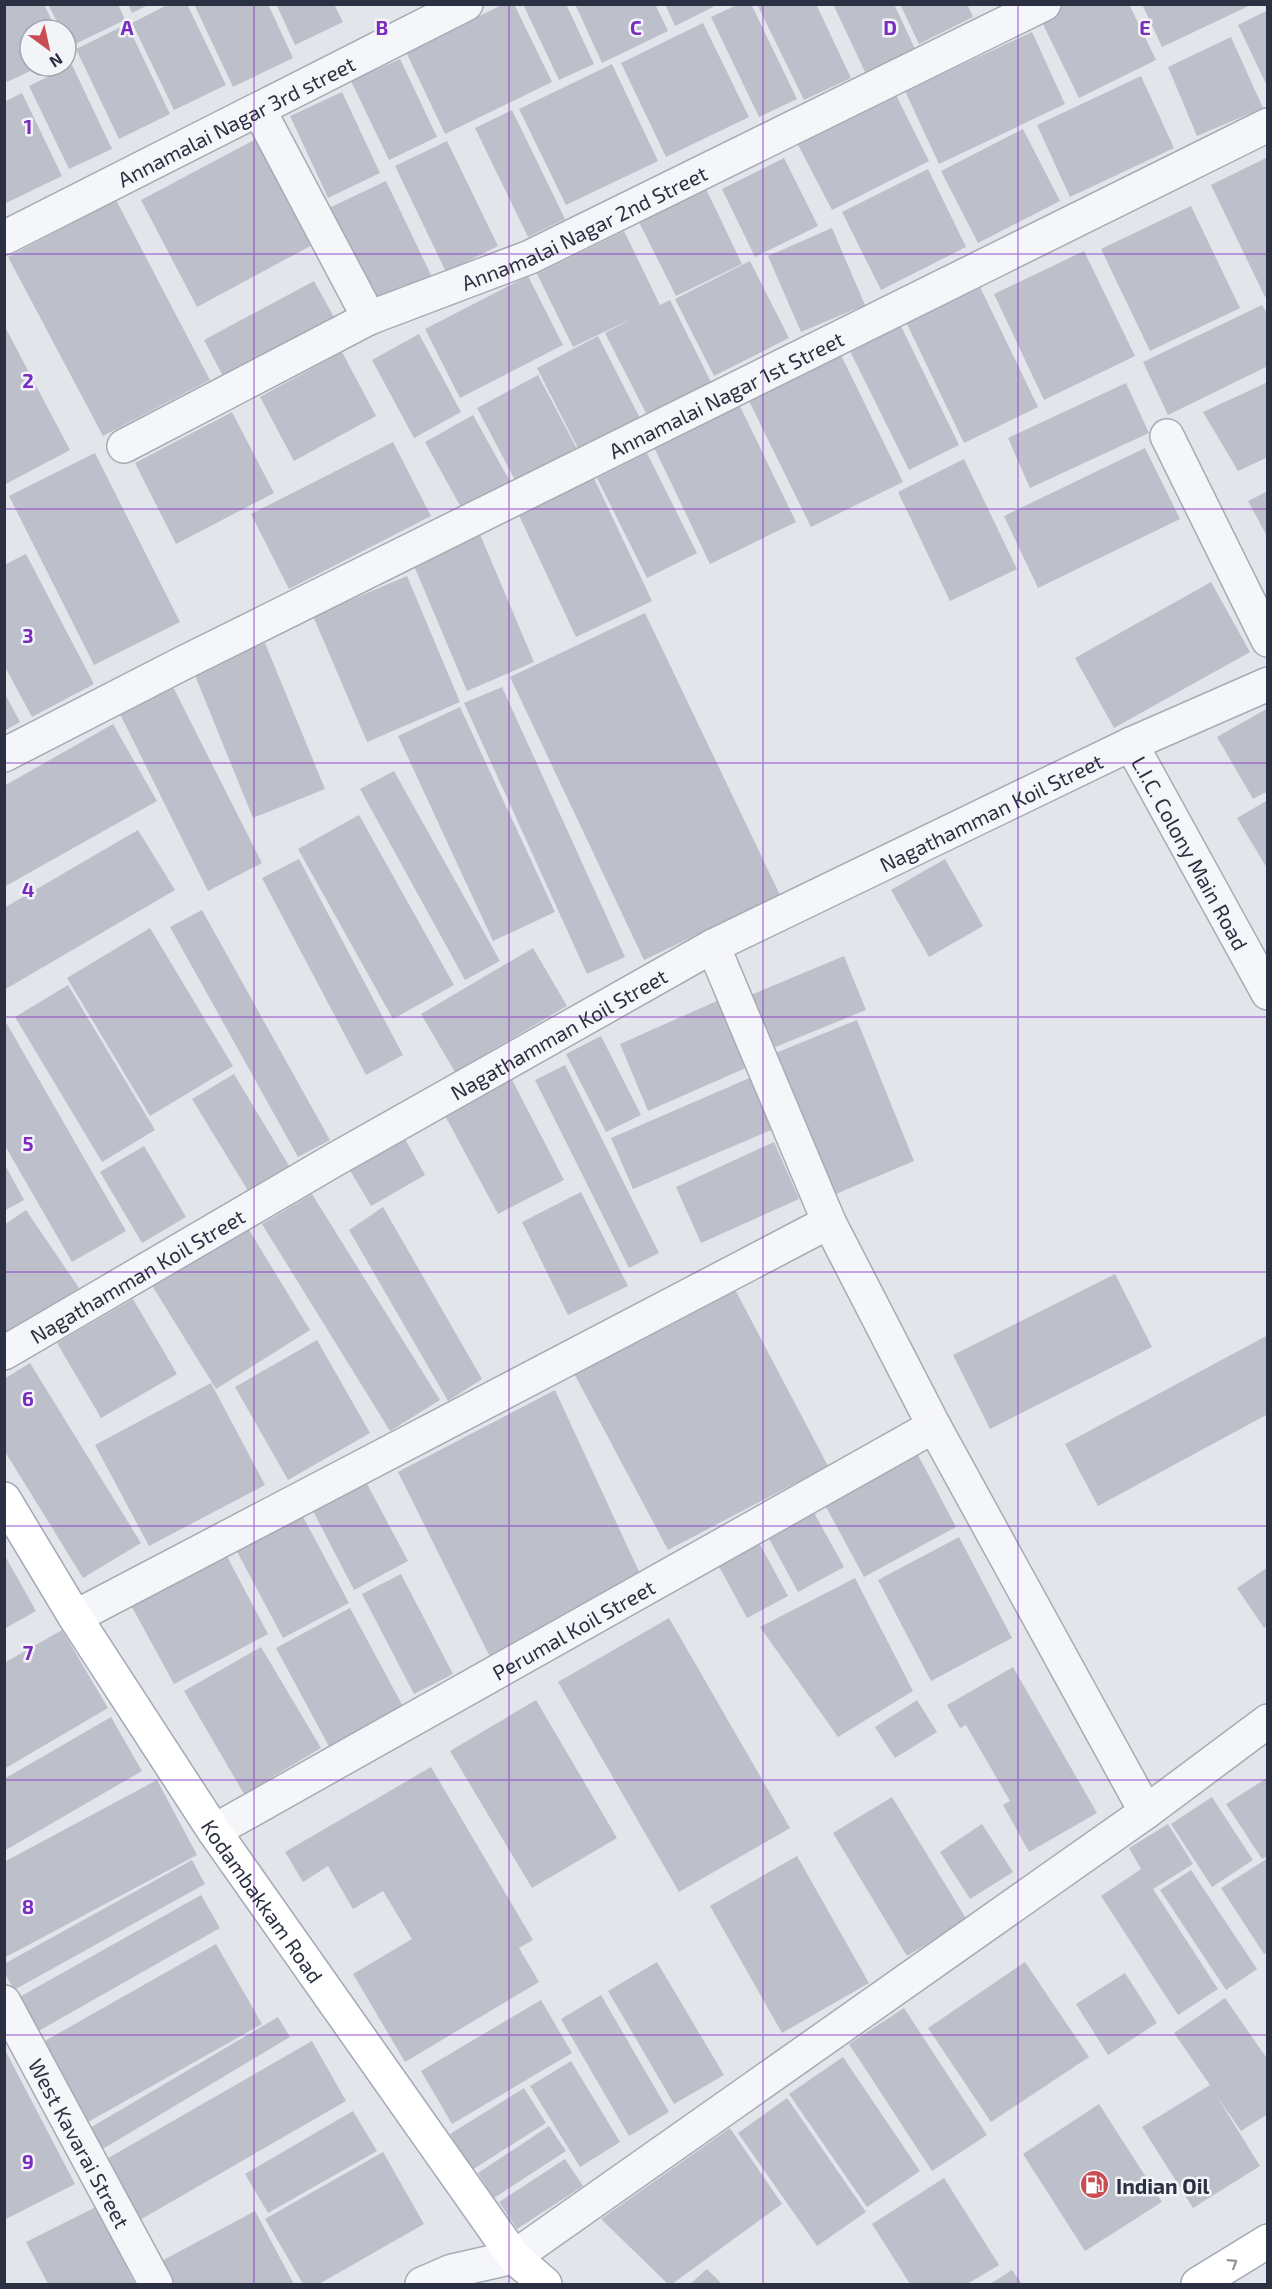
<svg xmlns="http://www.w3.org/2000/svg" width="1272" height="2289" font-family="'Exo 2',sans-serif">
  <rect width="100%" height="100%" fill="#e2e5ea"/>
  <path fill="#bdc0ca" d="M4,4H44L56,30H30V66H41L7,82L4,76Z
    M48,4H118L125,20L69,47L66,41V30H61Z
    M128,4H150L132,13Z
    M169,4H187L226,85L174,110L132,23Z
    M194,4H268L293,58L233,87Z
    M276,4H334L343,22L295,45Z
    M504,4H514L552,82L445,134L406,52Z
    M523,4H566L594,64L559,80Z
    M575,4H655L668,31L602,63Z
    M665,4H719L675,26Z
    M739,4H751L797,99L759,117L711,17Z
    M757,4H816L851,78L804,100Z
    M833,4H894L915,49L866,74Z
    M900,4H967L973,17L919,44Z
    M1066,4H1129L1156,60L1079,98L1040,18Z
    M1142,4H1253L1162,47Z
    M1268,10V88L1238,25Z
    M703,23L749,117L666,157L621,63Z
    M127,24L170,114L119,139L76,49Z
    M1032,32L1065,104L939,164L905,91Z
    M1231,37L1263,108L1197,136L1168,67Z
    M400,59L437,137L389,160L351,81Z
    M612,64L658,161L566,205L519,109Z
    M72,65L112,149L69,169L29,86Z
    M1141,76L1174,148L1070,197L1037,125Z
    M894,91L929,161L832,210L796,141Z
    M342,92L380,173L328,198L290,116Z
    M22,93L62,176L4,204V102Z
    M512,110L565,219L528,237L475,128Z
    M1023,129L1060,201L978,243L941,171Z
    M260,137L316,243L197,307L141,200Z
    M447,141L498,246L446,272L395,166Z
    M1268,157V296L1265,297L1211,185Z
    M784,158L818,226L755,257L722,189Z
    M928,169L966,247L881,290L842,212Z
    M386,181L431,275L375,303L329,208Z
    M706,189L742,264L676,296L639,222Z
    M116,200L210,380L103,436L8,257Z
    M1191,206L1240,308L1150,351L1101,249Z
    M832,228L865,305L801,332L768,256Z
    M624,231L660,305L670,300L713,386L649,419L605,333L633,318L573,347L537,274Z
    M1084,251L1135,356L1044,400L994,294Z
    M750,261L789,338L714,376L675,299Z
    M528,276L563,345L460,398L425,329Z
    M314,281L334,317L223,376L204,340Z
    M980,287L1038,407L964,443L906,322Z
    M1262,305L1268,315V366L1168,415L1143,362Z
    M899,322L959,445L909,470L848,347Z
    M4,325L70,450L4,485Z
    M419,334L461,412L414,438L372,360Z
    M598,336L644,426L583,458L537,368Z
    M342,352L376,416L294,461L260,397Z
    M841,355L903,482L811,527L749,401Z
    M538,375L577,449L516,482L477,408Z
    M1268,382V457L1238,471L1203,412Z
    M1126,383L1149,433L1030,488L1008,438Z
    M737,400L796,522L710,564L651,441Z
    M232,412L274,493L176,544L135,463Z
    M473,415L512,485L464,513L425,442Z
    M393,442L431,516L289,589L251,514Z
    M1145,448L1180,519L1038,588L1004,516Z
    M95,453L180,622L94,665L9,496Z
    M647,453L697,553L647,578L597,478Z
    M964,459L1017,569L950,601L898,492Z
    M592,474L652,601L576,637L516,509Z
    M1268,491V538L1248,501Z
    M479,532L534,662L467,691L412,561Z
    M26,554L94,684L32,717L4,665V565Z
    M407,576L460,702L367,742L313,616Z
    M1211,582L1250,652L1114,728L1075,658Z
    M645,613L780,895L644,960L510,677Z
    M265,643L325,789L253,818L194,673Z
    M168,677L262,863L208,891L115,704Z
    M502,687L625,957L587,974L464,703Z
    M4,692L20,722L4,731Z
    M460,707L555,912L493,941L398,736Z
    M1268,708V791L1253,799L1217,737Z
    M113,724L157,801L4,887V786Z
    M394,771L500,961L465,980L360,789Z
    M1268,800V870L1237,818Z
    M359,815L454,985L393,1019L298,849Z
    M138,830L175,890L4,990V908Z
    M299,859L403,1055L366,1075L262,878Z
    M945,859L983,926L929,957L891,890Z
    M202,910L330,1140L298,1157L170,927Z
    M150,928L233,1066L150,1116L67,978Z
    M533,948L567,1006L455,1072L421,1014Z
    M844,956L866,1010L768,1050L746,997Z
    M68,985L155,1130L102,1162L15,1017Z
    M719,1000L748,1067L648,1111L620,1044Z
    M857,1020L914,1161L831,1196L773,1054Z
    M7,1024L126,1231L72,1262L4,1144V1025Z
    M601,1036L641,1115L606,1132L566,1054Z
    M565,1065L659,1253L629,1268L535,1080Z
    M234,1074L291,1169L250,1194L192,1099Z
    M509,1074L564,1180L498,1214L442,1110Z
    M754,1076L776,1128L633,1189L611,1138Z
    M403,1135L425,1175L371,1206L348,1167Z
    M774,1142L799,1199L701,1243L676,1187Z
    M144,1146L186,1217L142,1243L100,1172Z
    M4,1163L24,1200L4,1211Z
    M581,1192L628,1286L568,1315L522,1222Z
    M312,1194L440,1400L390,1431L262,1224Z
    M383,1207L482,1379L448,1401L349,1230Z
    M26,1210L79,1288L4,1338V1225Z
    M243,1220L310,1330L216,1389L148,1279Z
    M1115,1274L1152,1347L990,1429L953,1355Z
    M729,1278L828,1466L668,1550L568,1362Z
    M133,1299L177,1374L101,1418L57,1343Z
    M1268,1335V1414L1098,1506L1065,1444Z
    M317,1340L370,1433L288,1480L235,1387Z
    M30,1363L141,1543L83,1578L4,1450V1379Z
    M211,1383L265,1485L149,1546L95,1445Z
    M555,1390L642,1578L490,1657L398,1472Z
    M918,1455L956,1527L864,1577L825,1505Z
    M366,1482L408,1561L354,1590L313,1511Z
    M812,1509L844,1567L798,1592L766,1533Z
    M300,1511L349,1603L283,1638L234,1546Z
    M959,1537L1012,1638L931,1681L878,1580Z
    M758,1541L788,1596L747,1618L717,1563Z
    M222,1547L268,1634L174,1684L127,1598Z
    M4,1554L36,1611L4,1629Z
    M1268,1567V1625L1264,1628L1237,1588Z
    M401,1574L453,1674L414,1694L362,1594Z
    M855,1578L913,1691L838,1737L760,1627Z
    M350,1608L406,1712L332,1752L276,1648Z
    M669,1618L790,1828L679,1892L558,1682Z
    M62,1630L108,1708L4,1769V1663Z
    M261,1647L321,1748L244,1794L184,1691Z
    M1013,1667L1097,1813L1029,1852L1003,1805L1010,1801L966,1725L960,1728L947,1705Z
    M536,1700L617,1838L532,1888L450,1751Z
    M917,1700L937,1732L895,1758L875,1727Z
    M111,1717L142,1771L4,1851V1779Z
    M431,1767L533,1940L519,1948L539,1982L405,2062L353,1974L412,1939L383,1891L353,1909L328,1866L303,1882L285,1852Z
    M1267,1778L1268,1856L1262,1859L1226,1804Z
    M157,1780L197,1855L4,1958V1862Z
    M892,1797L967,1920L907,1956L833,1833Z
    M1212,1797L1253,1860L1212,1887L1171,1824Z
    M982,1824L1013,1872L970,1899L940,1852Z
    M1168,1824L1193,1864L1153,1889L1218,1989L1178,2015L1101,1896L1141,1869L1129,1848Z
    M797,1856L869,1983L782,2033L710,1906Z
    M1268,1858V1952L1264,1954L1221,1888Z
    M192,1860L205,1884L14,1990L4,1972V1964Z
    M1191,1870L1257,1969L1226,1990L1160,1890Z
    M201,1895L220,1928L35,2033L16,1999Z
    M216,1944L262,2024L81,2126L36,2046Z
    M657,1962L724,2075L674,2104L608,1991Z
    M1025,1962L1089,2057L991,2122L928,2028Z
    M1125,1973L1157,2023L1108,2055L1076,2004Z
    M601,1995L669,2112L629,2136L561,2019Z
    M1225,1998L1268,2060V2114L1241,2131L1216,2095L1260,2166L1193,2208L1142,2127L1210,2085L1174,2033Z
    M541,2000L572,2053L452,2124L421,2071Z
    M904,2008L987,2135L932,2171L849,2044Z
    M278,2017L290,2037L91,2156L78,2135Z
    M312,2041L346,2101L138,2221L103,2161Z
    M4,2048L75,2184L4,2220Z
    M843,2057L920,2171L867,2207L789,2094Z
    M571,2061L620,2142L580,2167L530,2086Z
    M524,2088L546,2123L472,2170L450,2134Z
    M787,2098L866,2212L817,2246L738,2133Z
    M1099,2104L1162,2202L1085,2251L1023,2154Z
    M353,2111L377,2151L268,2213L245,2174Z
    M549,2126L566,2151L494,2198L478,2173Z
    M730,2128L782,2204L672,2284H668L601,2219Z
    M383,2152L424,2224L319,2284H303L265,2219Z
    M565,2159L583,2186L517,2229L499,2202Z
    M944,2178L999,2265L967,2284H910L872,2224Z
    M96,2207L135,2284H48L26,2242Z
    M255,2211L294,2284H167L156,2264Z
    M707,2269L722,2284H690Z
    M1012,2270L1022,2284H990Z"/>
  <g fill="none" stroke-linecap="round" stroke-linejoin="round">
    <defs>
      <g id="minor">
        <path d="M259,110L369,318"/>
        <path id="s1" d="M4,238L466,4"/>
        <path d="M1167,436L1268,640"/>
        <path id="s2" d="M124,446L369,318L530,257L1044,4"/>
        <path id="s3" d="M1131,744L1268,993"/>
        <path id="s4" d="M4,755L185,662L1268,125"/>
        <path d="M713,946L829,1222L934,1426L1146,1812"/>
        <path id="s5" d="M4,1353L334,1160L713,946L1131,744L1268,684"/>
        <path d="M75,1617L829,1222"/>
        <path id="s6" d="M214,1831L934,1426"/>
        <path id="s7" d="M4,2002L156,2284"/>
        <path d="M422,2284L452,2271L514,2257L1146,1812L1268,1721"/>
      </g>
      <g id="major">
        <path id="s8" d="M4,1499L75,1617L214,1831L514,2257L545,2284"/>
        <path d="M1198,2284L1268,2241"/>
      </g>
    </defs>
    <use href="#minor" stroke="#a7abb4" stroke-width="36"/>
    <use href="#major" stroke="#a2a8b5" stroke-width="36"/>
    <use href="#minor" stroke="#f5f6f9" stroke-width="33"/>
    <use href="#major" stroke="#fff" stroke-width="33"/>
  </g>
  <defs><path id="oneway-chevron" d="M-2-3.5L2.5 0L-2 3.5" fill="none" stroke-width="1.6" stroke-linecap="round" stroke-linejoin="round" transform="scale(1.5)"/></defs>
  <use stroke="#9598a0" href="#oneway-chevron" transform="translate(1233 2263) rotate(-32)"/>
  <path fill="none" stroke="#7b2cbf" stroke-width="1.5" stroke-opacity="0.55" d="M254,4V2284M509,4V2284M763,4V2284M1018,4V2284M4,254H1268M4,509H1268M4,763H1268M4,1017H1268M4,1272H1268M4,1526H1268M4,1780H1268M4,2035H1268"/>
  <defs>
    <symbol id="fuel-disc" viewBox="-11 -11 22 22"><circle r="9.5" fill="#ca4d54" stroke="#f2f4f8"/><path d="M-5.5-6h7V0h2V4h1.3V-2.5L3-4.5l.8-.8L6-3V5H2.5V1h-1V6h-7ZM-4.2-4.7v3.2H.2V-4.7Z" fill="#fff"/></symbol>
  </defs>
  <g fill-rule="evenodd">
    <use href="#fuel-disc" x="1078" y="2168" width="33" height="33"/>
  </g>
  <g text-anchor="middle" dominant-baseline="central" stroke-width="5" stroke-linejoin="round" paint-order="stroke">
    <g font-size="21" fill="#2b3142" stroke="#f2f4f8">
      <text stroke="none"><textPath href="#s1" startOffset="260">Annamalai Nagar 3rd street</textPath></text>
      <text stroke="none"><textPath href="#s2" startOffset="510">Annamalai Nagar 2nd Street</textPath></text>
      <text stroke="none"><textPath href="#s4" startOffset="807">Annamalai Nagar 1st Street</textPath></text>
      <text stroke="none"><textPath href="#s5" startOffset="1126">Nagathamman Koil Street</textPath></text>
      <text stroke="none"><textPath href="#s3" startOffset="124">L.I.C. Colony Main Road</textPath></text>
      <text stroke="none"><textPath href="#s5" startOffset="640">Nagathamman Koil Street</textPath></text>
      <text stroke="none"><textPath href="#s5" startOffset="154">Nagathamman Koil Street</textPath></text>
      <text stroke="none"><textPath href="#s6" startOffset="412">Perumal Koil Street</textPath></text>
      <text stroke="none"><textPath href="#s8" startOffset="478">Kodambakkam Road</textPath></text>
      <text stroke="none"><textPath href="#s7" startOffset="160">West Kavarai Street</textPath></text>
    </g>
    <g font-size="21" font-weight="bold" fill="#2b3142" stroke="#f2f4f8" text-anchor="start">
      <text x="1116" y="2185">Indian Oil</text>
    </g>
  </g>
  <g font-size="20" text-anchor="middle" font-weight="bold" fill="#7b2cbf" stroke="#f2f4f8" stroke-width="5" stroke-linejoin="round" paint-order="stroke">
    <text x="127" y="35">A</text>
    <text x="382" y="35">B</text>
    <text x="636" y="35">C</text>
    <text x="890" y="35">D</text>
    <text x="1145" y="35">E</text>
    <text x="28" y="134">1</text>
    <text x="28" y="388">2</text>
    <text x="28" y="643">3</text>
    <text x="28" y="897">4</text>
    <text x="28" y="1151">5</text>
    <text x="28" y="1406">6</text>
    <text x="28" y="1660">7</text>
    <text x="28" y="1914">8</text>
    <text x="28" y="2169">9</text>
  </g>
  <rect width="1272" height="2289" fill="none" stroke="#2b3142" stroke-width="12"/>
  <g transform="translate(48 48) rotate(147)"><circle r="28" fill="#f2f4f8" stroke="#a2a6af" stroke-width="1.5"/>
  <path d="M0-4.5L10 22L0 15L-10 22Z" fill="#ca4d54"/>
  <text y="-9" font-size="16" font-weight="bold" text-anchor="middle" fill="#2b3142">N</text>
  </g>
</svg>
